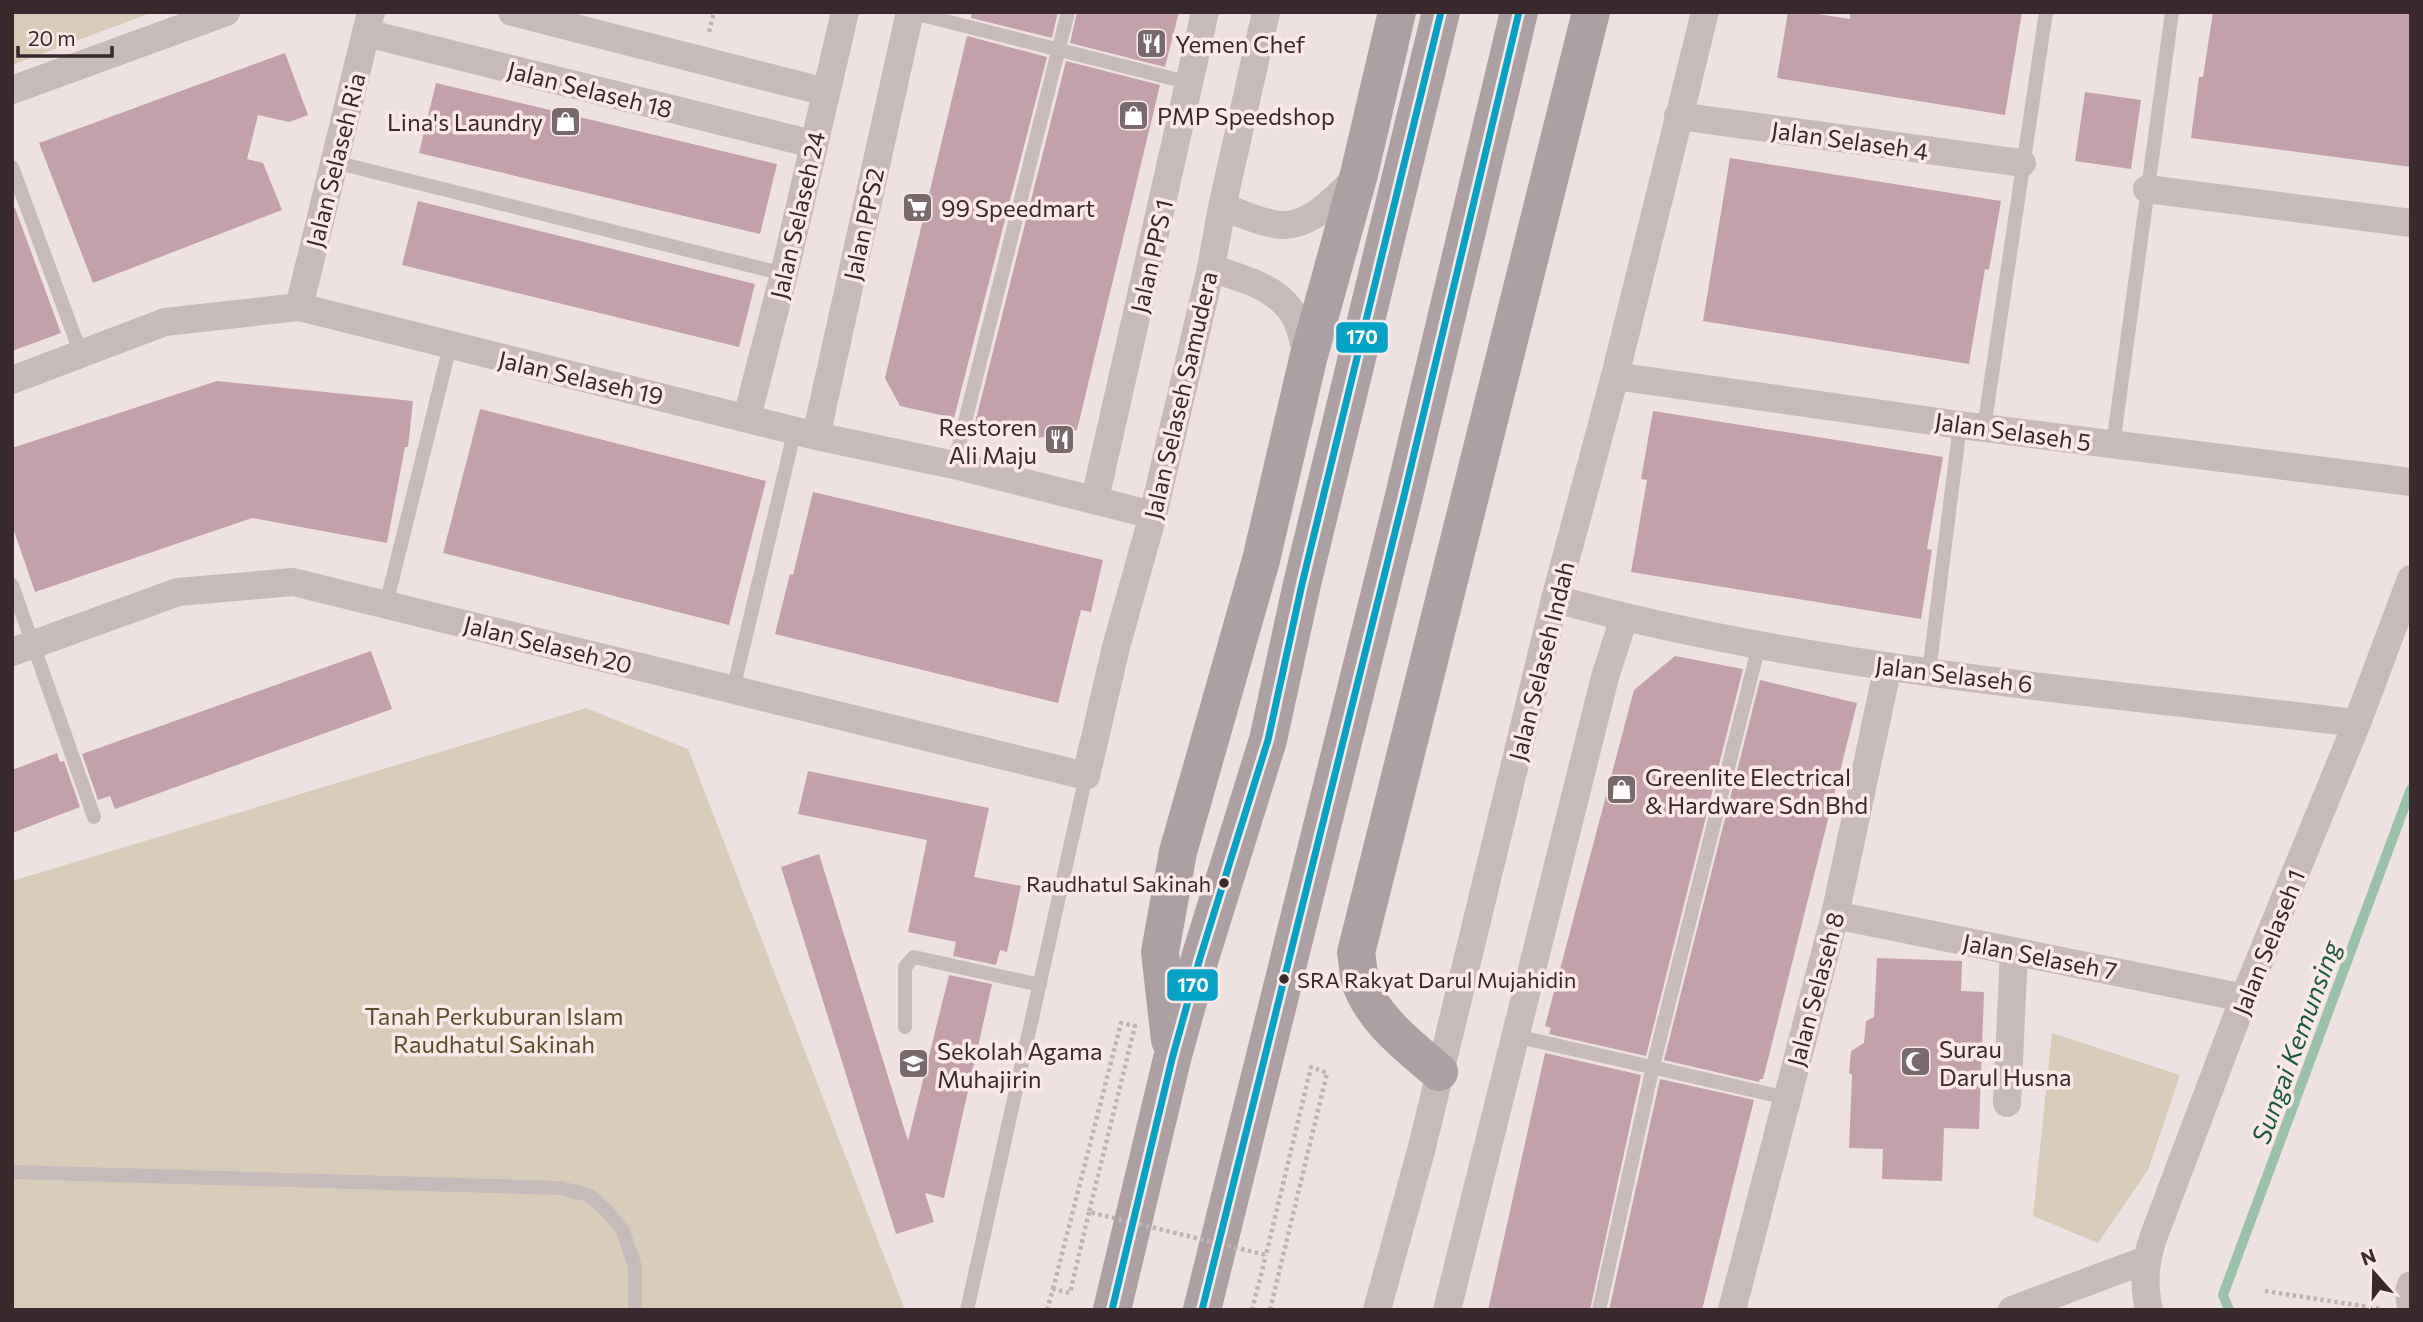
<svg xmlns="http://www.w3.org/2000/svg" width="2423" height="1322" font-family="Commissioner,sans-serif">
  <rect width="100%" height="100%" fill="#eee1e2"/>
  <path fill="#d7ccba" d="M12,12H153L12,65Z
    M586,708L688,749L905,1310H12V881Z
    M2052,1033L2180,1075L2148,1170L2098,1243L2033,1216Z"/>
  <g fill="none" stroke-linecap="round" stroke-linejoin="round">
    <path stroke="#9bc1ab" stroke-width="10" d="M2229,1310L2223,1295L2411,789"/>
  </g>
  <path fill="#c3a1ab" d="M972,12H1058L1052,38L971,18Z
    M1077,12H1179L1165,67L1070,43Z
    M1788,12H1805L1850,19V12H2022L2005,115L1777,78Z
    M2213,12H2411V167L2191,138L2199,77H2203Z
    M967,36L1047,57L954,418L900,406L885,378Z
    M285,53L308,115L289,122L258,115L247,159L263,163L282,210L93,283L39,143Z
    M1066,61L1160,85L1077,430L1038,438L975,423Z
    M436,83L777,164L760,234L419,153Z
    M2085,92L2141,100L2131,169L2075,161Z
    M1730,158L2001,201L1989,270L1985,269L1969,364L1703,321Z
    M418,201L755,284L739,347L402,265Z
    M15,208L61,333L12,351V209Z
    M217,381L413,401L408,447H405L387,543L252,518L35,592L12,525V448Z
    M480,409L766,481L729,625L443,553Z
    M1653,411L1943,457L1927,549L1932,550L1921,619L1631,572L1647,480L1641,479Z
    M813,492L1103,560L1091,612L1081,610L1058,703L775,634L790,574L793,575Z
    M371,651L392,709L115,809L110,796L98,800L82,754Z
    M1675,656L1743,669L1646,1056L1549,1034L1551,1028L1545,1026L1634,690Z
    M1760,680L1857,703L1763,1079H1760L1759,1082L1664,1060Z
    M57,753L60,762L64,761L80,807L12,833V770Z
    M808,771L989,808L974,877L1021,886L1007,952L1000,950L996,965L953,956L956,942L908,932L927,840L798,814Z
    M819,854L908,1141L949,975L992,984L944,1198L925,1193L934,1222L896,1234L781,867Z
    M1877,958L1962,961L1961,991L1984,992L1979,1129L1944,1128L1942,1181L1882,1179L1883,1149L1849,1148L1852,1075L1849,1073L1851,1051L1864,1043L1866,1021L1874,1017Z
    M1545,1053L1641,1075L1590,1310H1488Z
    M1660,1079L1754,1100L1702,1310H1609Z"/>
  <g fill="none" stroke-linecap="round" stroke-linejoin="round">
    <path stroke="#c0b2b4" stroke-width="4.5" stroke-dasharray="3.5 3.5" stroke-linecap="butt" d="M709,32L714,12
      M2265,1291L2382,1309
      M1047,1310L1053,1289L1070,1293L1089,1212
      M1252,1310L1266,1255"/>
    <path stroke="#c7babb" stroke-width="14" d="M910,12L1190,83
      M334,162L784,274
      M12,167L81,354
      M1984,428L2046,12
      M2113,445L2172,12
      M954,465L1068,12
      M12,585L94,817
      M386,605L450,346
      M1929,672L1960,425
      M733,690L795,429
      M905,1027V967L914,957L1040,985
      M1515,1036L1787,1098
      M12,1172L560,1188L589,1195L607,1211L623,1231L635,1267V1310
      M967,1310L1086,776
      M1599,1310L1653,1066L1759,645"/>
    <path stroke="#c7babb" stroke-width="28" d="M512,12L826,92
      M366,33L813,144
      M12,90L226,12
      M1678,116L2022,163
      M2147,189L2411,223
      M1222,207C1239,212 1256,221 1274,224C1309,231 1336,197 1359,175
      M1211,268C1242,279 1278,286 1295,317C1302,329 1304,346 1308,359
      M299,307L371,12
      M1615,376L1960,425L2411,482
      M12,380L165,322L299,307L816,436L954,465L1153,515
      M747,417L784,274L845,12
      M816,436L910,12
      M1095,499L1205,12
      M1555,599C1814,670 2090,691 2357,723
      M12,652L178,592L293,582L1086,776L1116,647L1153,515L1211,268L1222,207L1266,12
      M1835,915L2244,998
      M2007,1103L2014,951
      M2411,1285L2409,1292L2411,1307
      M1377,1310L1422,1147L1555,599L1615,376L1705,12
      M1447,1310L1605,677L1624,618
      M1732,1310L1835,915L1888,666
      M2012,1310L2146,1260
      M2149,1310C2143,1283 2145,1263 2153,1238L2244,998L2357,723L2411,579"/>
    <path stroke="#ada0a2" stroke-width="38" d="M1170,1040L1160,952L1178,852L1261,560L1308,359L1359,174L1397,12
      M1439,1072C1410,1047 1372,1019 1360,981C1358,972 1358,962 1356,953L1591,12
      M1112,1310L1172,1059L1200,958L1268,740L1302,584L1441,12
      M1202,1310L1403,500L1519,12"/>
    <path stroke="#c0b2b4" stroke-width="4.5" stroke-dasharray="3.5 3.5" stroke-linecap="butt" d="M1053,1289L1121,1023L1135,1026L1089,1212L1266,1255L1311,1067L1327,1073L1270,1310"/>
    <defs>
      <path id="bus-1" d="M1112,1310L1172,1059L1200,958L1268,740L1302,584L1441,12
        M1202,1310L1403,500L1519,12"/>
    </defs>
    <use href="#bus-1" stroke="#fbe8e9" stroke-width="12"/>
    <use href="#bus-1" stroke="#03a3c6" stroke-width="7"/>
  </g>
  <defs>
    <symbol id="restaurant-square" viewBox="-11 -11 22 22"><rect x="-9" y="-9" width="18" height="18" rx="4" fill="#78696c" stroke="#fbe8e9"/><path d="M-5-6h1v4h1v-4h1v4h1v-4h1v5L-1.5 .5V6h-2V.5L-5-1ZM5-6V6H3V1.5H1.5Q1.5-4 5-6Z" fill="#fff"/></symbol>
    <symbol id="shop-square" viewBox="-11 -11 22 22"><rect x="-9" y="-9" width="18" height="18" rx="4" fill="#78696c" stroke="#fbe8e9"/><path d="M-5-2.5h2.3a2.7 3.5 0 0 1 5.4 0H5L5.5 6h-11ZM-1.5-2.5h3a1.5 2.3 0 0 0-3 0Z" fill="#fff"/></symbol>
    <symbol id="supermarket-square" viewBox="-11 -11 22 22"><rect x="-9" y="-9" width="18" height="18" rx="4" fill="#78696c" stroke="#fbe8e9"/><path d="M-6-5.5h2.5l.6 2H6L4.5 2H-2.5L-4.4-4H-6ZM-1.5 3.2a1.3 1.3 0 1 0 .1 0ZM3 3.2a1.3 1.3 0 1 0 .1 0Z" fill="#fff"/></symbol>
    <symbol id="mosque-square" viewBox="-11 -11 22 22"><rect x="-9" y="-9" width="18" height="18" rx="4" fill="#78696c" stroke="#fbe8e9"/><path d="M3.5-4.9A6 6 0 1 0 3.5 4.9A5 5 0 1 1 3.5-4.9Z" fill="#fff"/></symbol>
    <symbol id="school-square" viewBox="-11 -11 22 22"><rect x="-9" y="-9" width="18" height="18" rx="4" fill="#78696c" stroke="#fbe8e9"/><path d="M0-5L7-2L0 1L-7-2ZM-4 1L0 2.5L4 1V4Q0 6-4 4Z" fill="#fff"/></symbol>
  </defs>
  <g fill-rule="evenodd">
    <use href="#restaurant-square" x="1134" y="26" width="35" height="35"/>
    <use href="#shop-square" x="1116" y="98" width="35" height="35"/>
    <use href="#shop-square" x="548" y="104" width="35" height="35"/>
    <use href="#supermarket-square" x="900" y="190" width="35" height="35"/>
    <use href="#restaurant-square" x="1042" y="422" width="35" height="35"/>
    <use href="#shop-square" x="1604" y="772" width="35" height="35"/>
    <use href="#mosque-square" x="1898" y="1044" width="35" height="35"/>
    <use href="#school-square" x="896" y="1046" width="35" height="35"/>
  </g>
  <g fill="#39282c" stroke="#fbe8e9" stroke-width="2.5">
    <circle cx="1224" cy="883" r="6"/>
    <circle cx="1284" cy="979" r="6"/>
  </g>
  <g text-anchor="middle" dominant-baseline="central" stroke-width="7" stroke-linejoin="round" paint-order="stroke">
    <g font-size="22" fill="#39282c" stroke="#fbe8e9" text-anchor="end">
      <text x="1211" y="883">Raudhatul Sakinah</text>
      <text x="1297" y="979" text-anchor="start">SRA Rakyat Darul Mujahidin</text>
    </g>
    <g font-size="24" fill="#39282c" stroke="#fbe8e9" text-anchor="start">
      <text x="1175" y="43">Yemen Chef</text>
      <text x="1157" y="115">PMP Speedshop</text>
      <text x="543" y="121" text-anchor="end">Lina's Laundry</text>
      <text x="941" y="207">99 Speedmart</text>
      <text x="1037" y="426" text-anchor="end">Restoren<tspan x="1037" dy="28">Ali Maju</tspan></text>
      <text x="1645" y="776">Greenlite Electrical<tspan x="1645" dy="28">&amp; Hardware Sdn Bhd</tspan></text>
      <text x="1939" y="1048">Surau<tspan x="1939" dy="28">Darul Husna</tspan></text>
      <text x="937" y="1050">Sekolah Agama<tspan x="937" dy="28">Muhajirin</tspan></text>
    </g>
    <g font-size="24" fill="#39282c" stroke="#fbe8e9">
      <text transform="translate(590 89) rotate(14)">Jalan Selaseh 18</text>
      <text transform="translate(1850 140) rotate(8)">Jalan Selaseh 4</text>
      <text transform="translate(335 160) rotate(-76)">Jalan Selaseh Ria</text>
      <text transform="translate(797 215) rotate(-77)">Jalan Selaseh 24</text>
      <text transform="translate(863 224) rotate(-78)">Jalan PPS2</text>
      <text transform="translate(1151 256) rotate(-77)">Jalan PPS 1</text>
      <text transform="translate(581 377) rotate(13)">Jalan Selaseh 19</text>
      <text transform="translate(1180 395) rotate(-77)">Jalan Selaseh Samudera</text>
      <text transform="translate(2013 431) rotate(8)">Jalan Selaseh 5</text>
      <text transform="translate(548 644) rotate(14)">Jalan Selaseh 20</text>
      <text transform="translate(1541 661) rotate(-76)">Jalan Selaseh Indah</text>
      <text transform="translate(1954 674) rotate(7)">Jalan Selaseh 6</text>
      <text transform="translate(2268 942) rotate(-68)">Jalan Selaseh 1</text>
      <text transform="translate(2040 956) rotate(11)">Jalan Selaseh 7</text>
      <text transform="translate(1815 989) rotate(-75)">Jalan Selaseh 8</text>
    </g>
    <g font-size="24" fill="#594f2a" stroke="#fbe8e9">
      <text x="494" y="1015">Tanah Perkuburan Islam<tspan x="494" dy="28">Raudhatul Sakinah</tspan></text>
    </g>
    <g font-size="26" font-style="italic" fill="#1a5d3b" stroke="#fbe8e9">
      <text transform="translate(2295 1042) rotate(-70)">Sungai Kemunsing</text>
    </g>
  </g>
  <g stroke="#fbe8e9" stroke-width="2.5">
    <rect x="1335" y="321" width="54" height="33" rx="7" fill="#03a3c6"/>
    <rect x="1166" y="968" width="53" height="34" rx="7" fill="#03a3c6"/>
  </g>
  <g font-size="19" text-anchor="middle" font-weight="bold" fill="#fff">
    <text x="1362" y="344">170</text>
    <text x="1193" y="992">170</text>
  </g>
  <rect width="2423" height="1322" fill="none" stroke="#39282c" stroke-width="28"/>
  <g transform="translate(2374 1273) rotate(340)" stroke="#fbe8e9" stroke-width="5" paint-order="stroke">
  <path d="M0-5L12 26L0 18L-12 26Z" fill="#39282c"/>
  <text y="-10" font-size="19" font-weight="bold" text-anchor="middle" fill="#39282c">N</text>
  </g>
  <path d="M18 46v10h94v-10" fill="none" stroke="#39282c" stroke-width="3.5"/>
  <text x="28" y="46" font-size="21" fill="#39282c" stroke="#fbe8e9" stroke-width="5" paint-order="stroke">20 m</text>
</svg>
